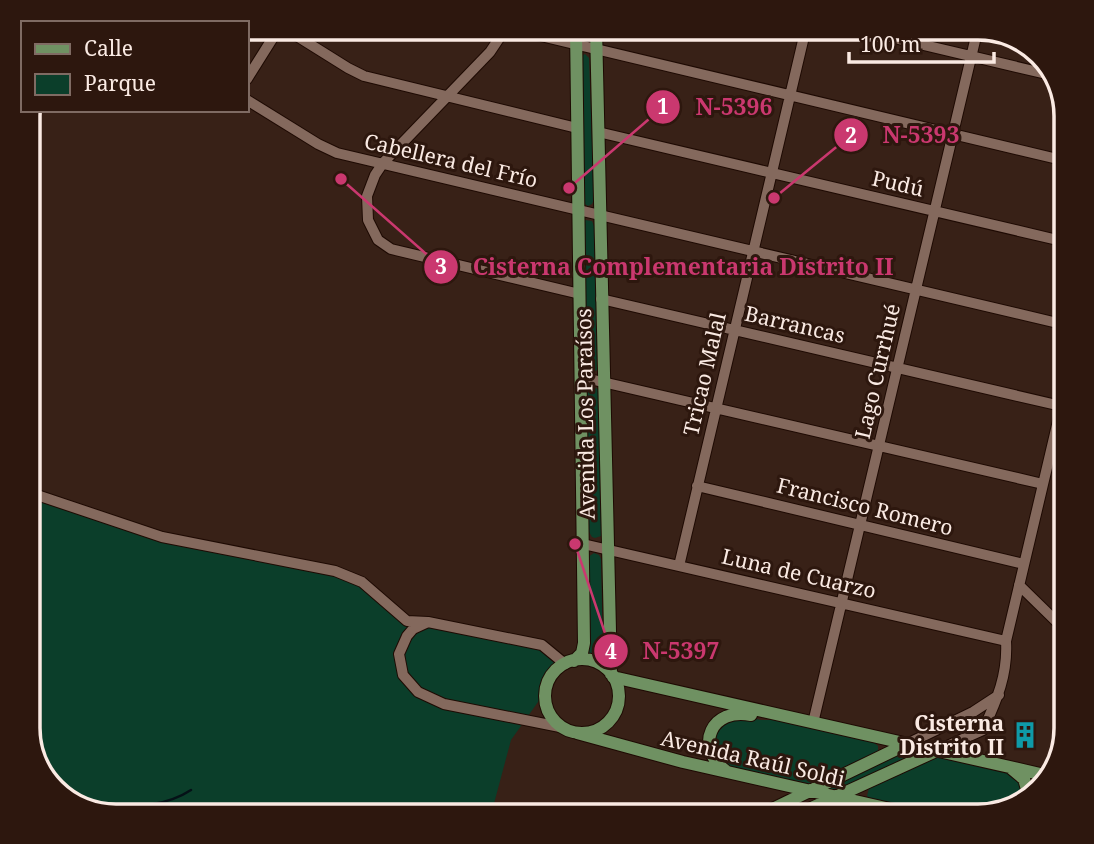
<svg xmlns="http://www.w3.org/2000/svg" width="1094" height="844" font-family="'Noto Serif',serif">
  <rect width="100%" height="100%" fill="#382117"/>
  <path fill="#0b3e2a" d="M585,54L589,58L594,199L592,204L588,206L583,203L582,56Z
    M585,220L592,221L594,226L598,365L597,370L592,373L589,372L586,367L583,223Z
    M593,387L598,389L599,393L602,532L601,536L595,538L592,537L589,532L587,391Z
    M28,492L145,532L349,576L400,616L542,645L565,664L511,740L492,811L511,816H116L62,797L28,733Z
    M594,553L599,555L601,559L603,658L586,656L588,557Z
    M742,716L761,720H775L873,742L878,746V751L812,784L726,767L713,754L715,729Z
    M905,752L909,757L834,793L830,790L831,787Z
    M937,756L1013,774L1016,776L1026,799C985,832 918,810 871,799L867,796L869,788Z
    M837,804L858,808L863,816H854L843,812L835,816H805Z"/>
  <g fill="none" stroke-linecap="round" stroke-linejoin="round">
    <path stroke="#051117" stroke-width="2.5" d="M93,808C127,806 162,809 191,790"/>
    <defs>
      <path id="minor" d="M284,28L348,68L364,76L577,128
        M506,28L490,52L383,163L375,175L367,196L368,220L378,240L391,249L580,294
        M508,28L1066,161
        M852,28L1055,76
        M247,79L279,28
        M247,100L318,144L337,153L1066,325
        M598,132L1066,242
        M601,299L1061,406
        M581,377L1043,484
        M697,486L1024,564
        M28,492L162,537L335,571L362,582L407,621L428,622L542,645L565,664
        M583,544L1006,641
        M679,566L806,28
        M1019,585L1066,631
        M426,623L413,629L407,636L399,654L403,675L418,692L444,704L560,727
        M813,723L978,28
        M907,744L973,712L999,695
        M936,751L983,730C997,700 1008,674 1006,641L1066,387"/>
      <path id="major" d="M596,28L611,674
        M545 696a37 37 0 1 1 74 0a37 37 0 1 1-74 0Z
        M574,661L582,653L584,643L576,28
        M613,677L1049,776
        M577,733L683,762L921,816
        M1012,769L1024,779L1029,796
        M726,771C693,746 712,707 751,715
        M758,816L907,744
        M794,816L936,751"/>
    </defs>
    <use href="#minor" stroke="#1e0a03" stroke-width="12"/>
    <use href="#major" stroke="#1e0a03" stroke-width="14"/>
    <use href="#minor" stroke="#84695d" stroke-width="10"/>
    <use href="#major" stroke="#6f9162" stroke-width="12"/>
  </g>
  <defs>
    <symbol id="building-bare" viewBox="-9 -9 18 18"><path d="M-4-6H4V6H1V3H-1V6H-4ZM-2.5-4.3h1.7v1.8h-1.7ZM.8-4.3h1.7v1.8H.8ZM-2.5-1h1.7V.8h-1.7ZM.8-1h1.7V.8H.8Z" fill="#0f9aa8" stroke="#2d170e" stroke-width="2.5" paint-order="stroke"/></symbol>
  </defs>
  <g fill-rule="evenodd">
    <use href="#building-bare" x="1006" y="716" width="38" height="38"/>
  </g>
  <g text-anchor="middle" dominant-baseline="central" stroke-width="6" stroke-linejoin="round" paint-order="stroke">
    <g font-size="21" fill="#faeae3" stroke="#2d170e">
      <text transform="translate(451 160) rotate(13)">Cabellera del Frío</text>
      <text transform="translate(898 183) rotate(13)">Pudú</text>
      <text transform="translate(795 324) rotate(13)">Barrancas</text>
      <text transform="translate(877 371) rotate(-77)">Lago Currhué</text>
      <text transform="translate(704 374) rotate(-77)">Tricao Malal</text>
      <text transform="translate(585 414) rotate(-91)">Avenida Los Paraísos</text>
      <text transform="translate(865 506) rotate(14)">Francisco Romero</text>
      <text transform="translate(799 573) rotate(13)">Luna de Cuarzo</text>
      <text transform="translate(753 758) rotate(13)">Avenida Raúl Soldi</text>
    </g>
    <g font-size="21" font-weight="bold" fill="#faeae3" stroke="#2d170e" text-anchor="end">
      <text x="1004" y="723">Cisterna<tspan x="1004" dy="24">Distrito II</tspan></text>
    </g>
  </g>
  <path d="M0 0H1094V844H0ZM116 40H978A76 76 0 0 1 1054 116V728A76 76 0 0 1 978 804H116A76 76 0 0 1 40 728V116A76 76 0 0 1 116 40Z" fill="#2d170e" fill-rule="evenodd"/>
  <path fill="none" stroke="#faeae3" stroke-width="3.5" d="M116 40H978A76 76 0 0 1 1054 116V728A76 76 0 0 1 978 804H116A76 76 0 0 1 40 728V116A76 76 0 0 1 116 40Z"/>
  <path fill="none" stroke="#ca386f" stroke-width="2.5" d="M569 188L663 107M774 198L851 135M341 179L441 267M575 544L611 651"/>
  <g fill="#ca386f" stroke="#2d170e" stroke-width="2.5">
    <circle cx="569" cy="188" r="7"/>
    <circle cx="774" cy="198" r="7"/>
    <circle cx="341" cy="179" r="7"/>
    <circle cx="575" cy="544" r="7"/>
    <circle cx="663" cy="107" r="18"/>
    <circle cx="851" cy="135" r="18"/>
    <circle cx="441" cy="267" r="18"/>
    <circle cx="611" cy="651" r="18"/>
  </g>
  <g font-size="21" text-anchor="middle" font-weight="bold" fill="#fff">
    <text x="663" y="114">1</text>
    <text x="851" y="143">2</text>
    <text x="441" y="274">3</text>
    <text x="611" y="659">4</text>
  </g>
  <g font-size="23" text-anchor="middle" font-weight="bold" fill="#ca386f" stroke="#2d170e" stroke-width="6" stroke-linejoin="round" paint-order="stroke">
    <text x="734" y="115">N-5396</text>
    <text x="921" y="143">N-5393</text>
    <text x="683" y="275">Cisterna Complementaria Distrito II</text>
    <text x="681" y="659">N-5397</text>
  </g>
  <rect x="21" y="21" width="228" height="91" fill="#2d170e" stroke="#7f6b63" stroke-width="2"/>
  <rect x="35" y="44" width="35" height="10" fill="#6f9162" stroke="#7f6b63" stroke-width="2"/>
  <text x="84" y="56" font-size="21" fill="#faeae3">Calle</text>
  <rect x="35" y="74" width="35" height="21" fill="#0b3e2a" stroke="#7f6b63" stroke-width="2"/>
  <text x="84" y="91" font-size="21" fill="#faeae3">Parque</text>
  <path d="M849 52v10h145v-10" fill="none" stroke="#faeae3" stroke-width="3.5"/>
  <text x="860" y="52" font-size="21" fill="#faeae3" stroke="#2d170e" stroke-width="5" paint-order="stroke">100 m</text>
</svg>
